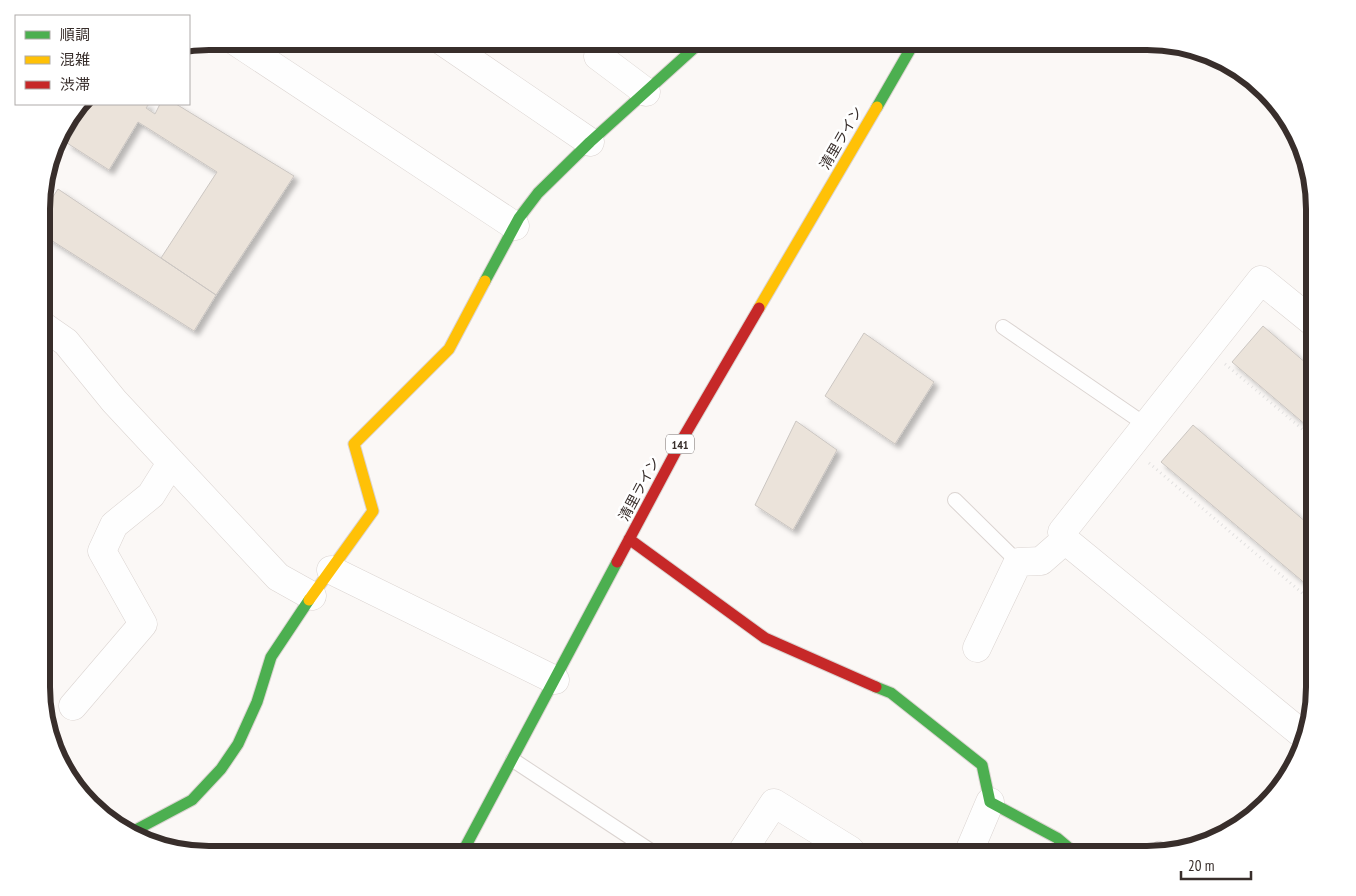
<svg xmlns="http://www.w3.org/2000/svg" width="1356" height="896" font-family="'PT Sans Narrow','Noto Sans JP',sans-serif">
  <defs>
    <filter id="shadow"><feDropShadow dx="4.5" dy="4.5" stdDeviation="2.5" flood-color="#0004"/></filter>
  </defs>
  <rect width="100%" height="100%" fill="#fbf8f6"/>
  <path fill="#ebe3da" stroke="#cbc6c2" filter="url(#shadow)" d="M90,104H149L146,108L155,114L160,104H176L294,176L216,295L161,258L217,172L138,122L109,170L67,143Z
    M58,189L216,295L194,331L43,235V212Z
    M1263,326L1314,370V432L1232,362Z
    M864,333L934,382L895,444L825,396Z
    M796,421L837,450L793,530L755,505Z
    M1193,425L1314,529V591L1161,462Z"/>
  <g fill="none" stroke-linecap="round" stroke-linejoin="round">
    <defs>
      <path id="lane" d="M1003,327L1146,425
        M955,500L1018,562
        M513,760L657,855
        M1154,854L1159,849L1165,852"/>
      <path id="street" d="M235,41L515,226
        M442,41L590,142
        M607,41L598,56L646,92
        M43,326L66,342L114,401L278,577L312,596
        M1065,540L1302,734
        M331,570L555,680
        M977,648L1018,562L1041,561L1065,540L1062,532L1261,280L1314,323
        M73,706L143,624L102,551L114,525L151,495L171,463
        M968,854L990,802
        M740,855L774,803L850,850"/>
      <path id="fast" d="M877,107L915,41
        M485,281L519,218L538,193L590,142L702,41
        M876,687L891,693L982,765L990,802L1057,838L1076,854
        M130,833L192,800L221,769L238,744L257,702L271,657L309,600
        M461,855L617,562"/>
      <path id="slow" d="M759,308L877,107
        M309,600L373,511L354,444L449,349L485,281"/>
      <path id="jam" d="M629,539L765,638L876,687
        M617,562L683,438L759,308"/>
    </defs>
    <use href="#lane" stroke="#dbd4d1" stroke-width="16"/>
    <use href="#street" stroke="#dbd4d1" stroke-width="29"/>
    <use href="#fast" stroke="#dbd4d1" stroke-width="13"/>
    <use href="#slow" stroke="#dbd4d1" stroke-width="13"/>
    <use href="#jam" stroke="#dbd4d1" stroke-width="13"/>
    <path stroke="#e2e1e0" stroke-width="3" stroke-dasharray="1 4" stroke-linecap="butt" d="M1225,364L1314,439
      M1149,463L1314,603"/>
    <use href="#lane" stroke="#fefefe" stroke-width="14"/>
    <use href="#street" stroke="#fefefe" stroke-width="28"/>
    <use href="#fast" stroke="#4caf50" stroke-width="11"/>
    <use href="#slow" stroke="#ffc107" stroke-width="11"/>
    <use href="#jam" stroke="#c62828" stroke-width="11"/>
  </g>
  <g text-anchor="middle" dominant-baseline="central" stroke-width="5" stroke-linejoin="round" paint-order="stroke">
    <rect fill="#fff" stroke="#746d6b" stroke-width="1" x="666" y="434.5" width="28" height="19" rx="4"/>
    <g font-size="12" font-weight="bold" fill="#382e2b">
      <text x="680" y="444">141</text>
    </g>
    <g font-size="14" fill="#382e2b" stroke="#fff">
      <text transform="translate(841 138) rotate(-60)">清里ライン</text>
      <text transform="translate(639 489) rotate(-62)">清里ライン</text>
    </g>
  </g>
  <path d="M0 0H1356V896H0ZM209 50H1147A159 159 0 0 1 1306 209V687A159 159 0 0 1 1147 846H209A159 159 0 0 1 50 687V209A159 159 0 0 1 209 50Z" fill="#fff" fill-rule="evenodd"/>
  <path fill="none" stroke="#382e2b" stroke-width="6" d="M209 50H1147A159 159 0 0 1 1306 209V687A159 159 0 0 1 1147 846H209A159 159 0 0 1 50 687V209A159 159 0 0 1 209 50Z"/>
  <rect x="15" y="15" width="175" height="90" fill="#ffffff" stroke="#afabaa"/>
  <rect x="25" y="31" width="25" height="8" fill="#4caf50" stroke="#afabaa"/>
  <text x="60" y="40" font-size="15" fill="#382e2b">順調</text>
  <rect x="25" y="56" width="25" height="8" fill="#ffc107" stroke="#afabaa"/>
  <text x="60" y="65" font-size="15" fill="#382e2b">混雑</text>
  <rect x="25" y="81" width="25" height="8" fill="#c62828" stroke="#afabaa"/>
  <text x="60" y="90" font-size="15" fill="#382e2b">渋滞</text>
  <path d="M1181 871v8h70v-8" fill="none" stroke="#382e2b" stroke-width="2.5"/>
  <text x="1188" y="871" font-size="15" fill="#382e2b" stroke="#ffffff" stroke-width="4" paint-order="stroke">20 m</text>
</svg>
